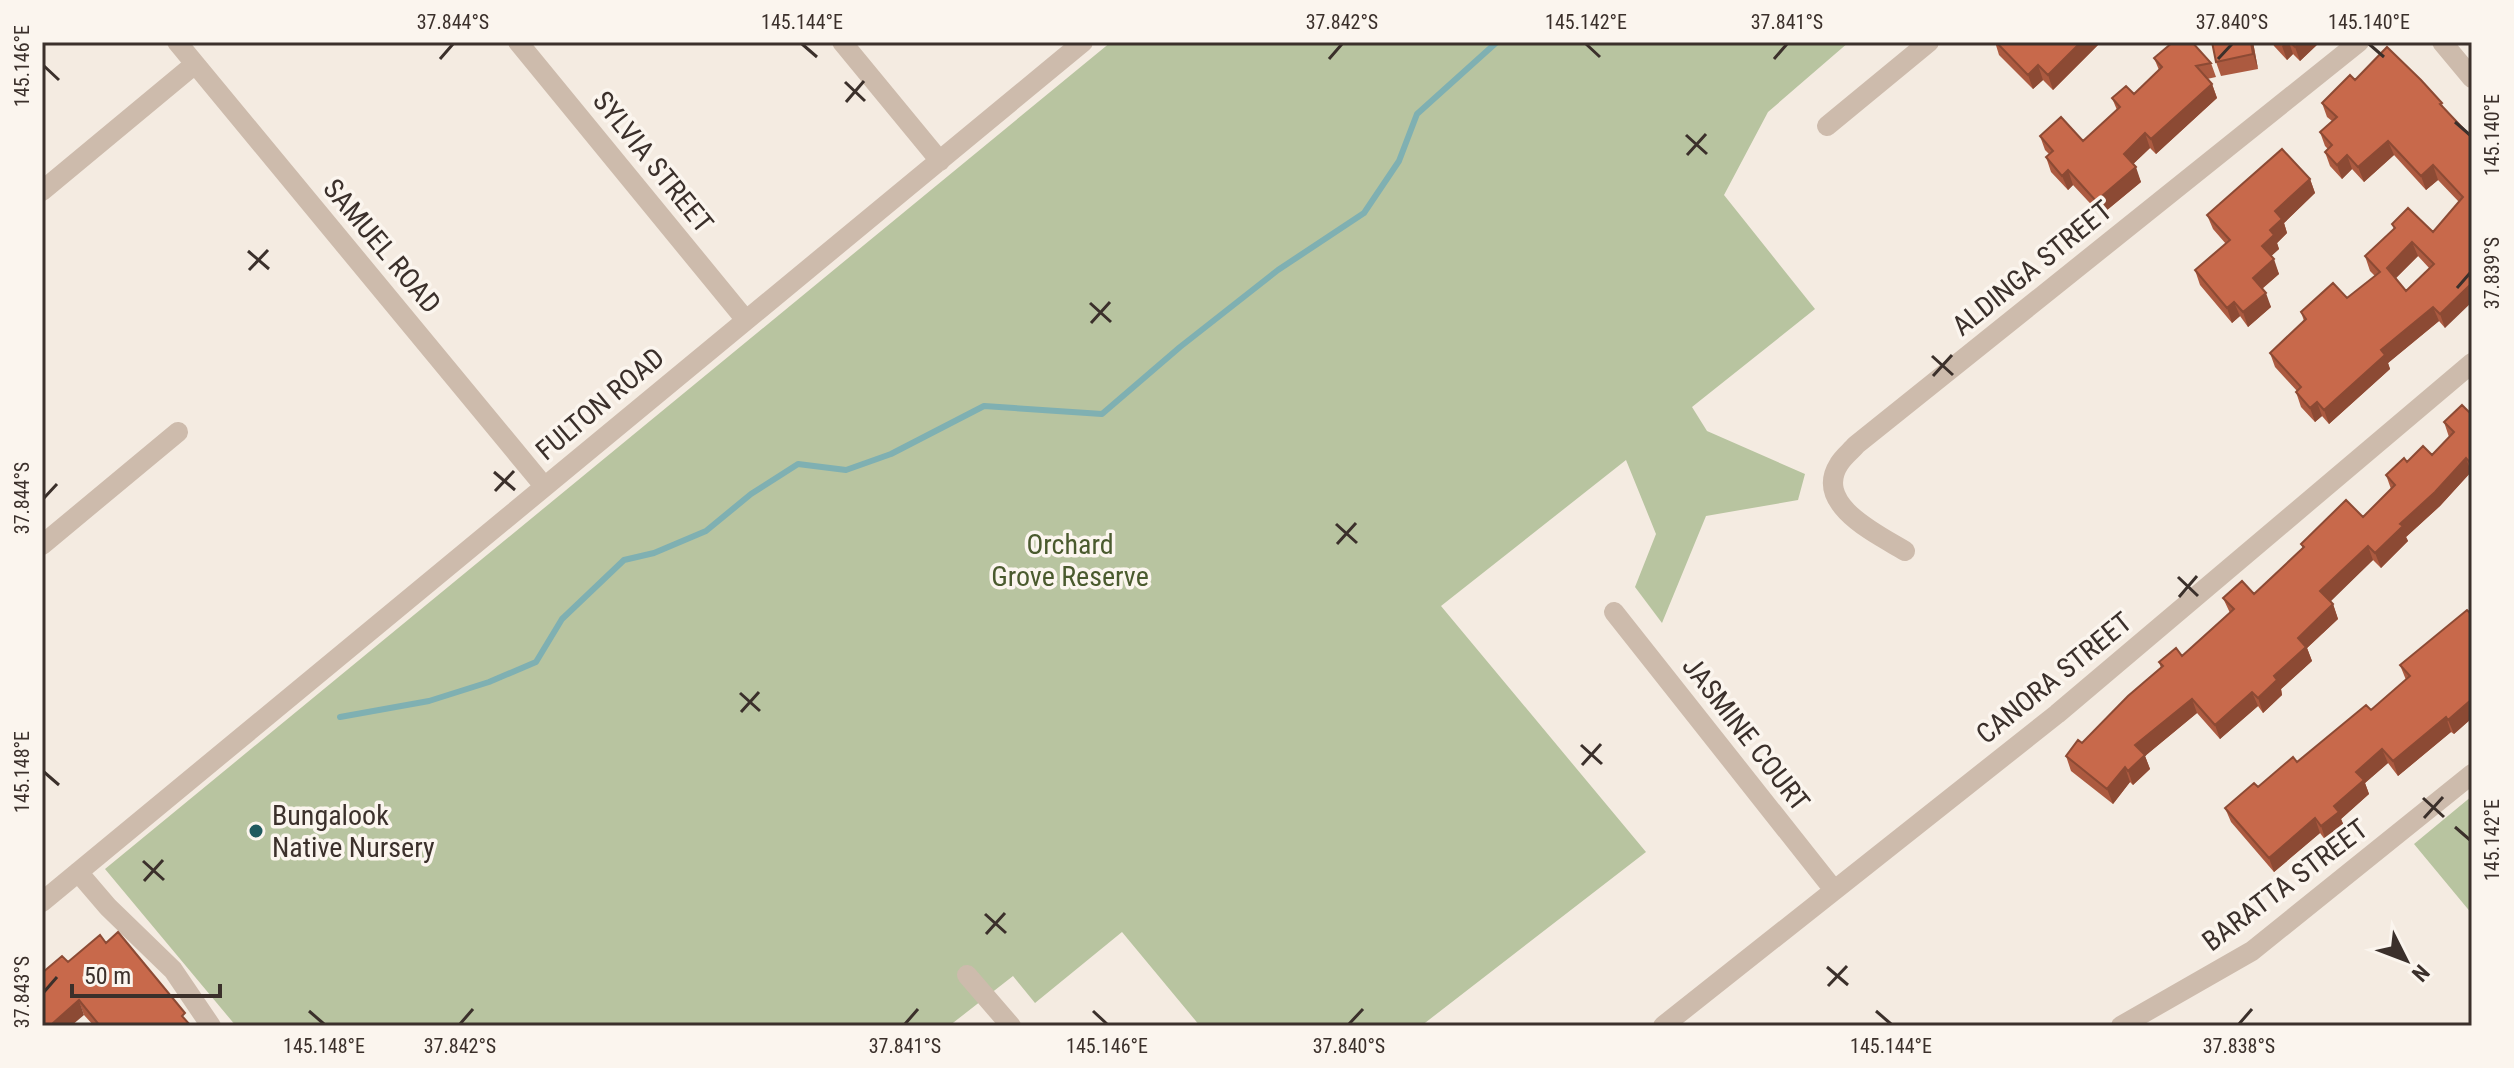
<svg xmlns="http://www.w3.org/2000/svg" width="2514" height="1068" font-family="'Roboto Condensed',sans-serif">
  <rect width="100%" height="100%" fill="#f4ebe1"/>
  <path fill="#b8c4a0" d="M1111,42H1849L1768,112L1724,195L1815,309L1692,407L1707,431L1805,474L1798,500L1706,516L1662,623L1635,587L1656,534L1626,460L1441,606L1646,852L1421,1026H1200L1122,932L1035,1003L1013,976L949,1026H236L105,869Z
    M2472,796V914L2414,844Z"/>
  <g fill="none" stroke-linecap="round" stroke-linejoin="round">
    <path stroke="#7fb0b2" stroke-width="6" d="M340,717L429,701L489,682L536,662L562,619L624,560L654,553L706,531L751,494L798,464L846,470L891,454L984,406L1102,414L1180,347L1278,270L1364,213L1399,161L1417,114L1497,42"/>
    <path stroke="#cdbbac" stroke-width="20" d="M177,42L544,486
      M518,42L745,319
      M842,42L940,161
      M2442,42L2472,78
      M1827,126L1929,42
      M42,191L195,64
      M42,545L178,432
      M1905,551C1879,535 1813,505 1839,464C1843,457 1851,451 1856,445L2359,42
      M1614,612L1834,890
      M78,872L108,907L173,970L211,1026
      M42,902L1083,42
      M967,975L1011,1026
      M1663,1026L2057,714L2472,363
      M2121,1026L2252,951L2472,774"/>
  </g>
  <path fill="#ac5a40" fill-rule="evenodd" d="M1995,42H2101L2053,90L2043,80L2033,89L1999,55Z
    M2253,42L2258,69L2221,76L2216,62Z
    M2272,42H2320L2300,61L2293,54L2287,60L2274,46Z
    M2154,58L2211,63L2216,77L2207,79L2212,84L2217,98L2156,154L2150,148L2133,164L2141,182L2101,215L2073,185L2068,190L2051,172L2046,157L2049,154L2045,150L2040,136L2083,141L2117,110L2112,98L2134,94L2159,70Z
    M2355,80L2442,103L2443,108L2472,138L2445,328L2439,321L2388,363L2390,369L2329,424L2322,416L2315,422L2301,407L2296,392L2297,391L2275,367L2270,353L2304,321L2301,312L2347,298L2375,276L2370,271L2365,256L2394,229L2392,224L2433,232L2459,202L2438,180L2426,190L2394,155L2364,182L2352,169L2342,179L2330,166L2325,152L2328,149L2325,146L2320,132L2332,121L2327,117L2322,103ZM2418,256L2430,269L2406,291L2396,278Z
    M2310,179L2315,193L2284,223L2287,233L2277,243L2279,249L2271,256L2279,274L2262,289L2271,307L2248,327L2240,316L2232,323L2200,285L2195,270L2226,244L2213,229L2207,215Z
    M2472,415V473L2471,472L2440,506L2406,537L2408,541L2381,568L2373,560L2330,601L2333,604L2338,619L2307,648L2312,661L2281,689L2282,695L2263,713L2258,706L2220,739L2197,713L2145,756L2150,769L2133,785L2130,782L2113,804L2071,771L2066,756L2082,743L2161,668L2159,662L2182,656L2230,613L2223,598L2254,594L2303,549L2301,544L2363,517L2391,489L2386,475L2407,462L2432,455L2449,437L2444,422Z
    M2472,609V718L2454,734L2451,732L2398,776L2388,763L2365,783L2369,794L2341,819L2344,826L2326,841L2320,833L2274,872L2231,822L2225,808L2297,762L2371,710L2406,680L2400,665Z
    M106,943L189,1024L191,1026H94L84,1015L62,956L68,962Z"/>
  <path fill="#8c4a34" d="M2081,42H2101L2053,90L2048,75Z
    M2251,42H2253L2258,69L2253,54Z
    M2286,42H2289L2293,54L2287,60L2282,46Z
    M2301,42H2320L2300,61L2295,47Z
    M2038,65L2043,80L2033,89L2028,75Z
    M2212,84L2217,98L2156,154L2151,139Z
    M2145,133L2150,148L2129,168L2124,154Z
    M2388,141L2394,155L2364,182L2358,167Z
    M2347,155L2352,169L2342,179L2337,165Z
    M2433,165L2438,180L2426,190L2421,176Z
    M2136,167L2141,182L2101,215L2096,201Z
    M2068,170L2073,185L2068,190L2062,176Z
    M2310,179L2315,193L2284,223L2287,233L2277,243L2279,249L2267,260L2262,246L2270,230L2275,211Z
    M2412,242L2418,256L2392,282L2387,268Z
    M2274,259L2279,274L2258,292L2253,278Z
    M2472,283V302L2445,328L2440,314Z
    M2266,293L2271,307L2248,327L2243,312Z
    M2234,302L2240,316L2232,323L2227,308Z
    M2433,307L2439,321L2388,363L2390,369L2329,424L2324,410L2381,350Z
    M2317,402L2322,416L2315,422L2310,408Z
    M2466,458L2471,472L2440,506L2406,537L2408,541L2381,568L2375,553L2400,524Z
    M2368,546L2373,560L2326,606L2320,591Z
    M2333,604L2338,619L2307,648L2312,661L2281,689L2282,695L2263,713L2258,698L2274,676L2298,638Z
    M2252,692L2258,706L2220,739L2215,725Z
    M2192,699L2197,713L2145,756L2150,769L2133,785L2128,771L2135,745Z
    M2472,699V718L2454,734L2448,720Z
    M2446,717L2451,732L2398,776L2393,761Z
    M2382,749L2388,763L2365,783L2369,794L2341,819L2344,826L2326,841L2321,826L2356,772Z
    M2125,767L2130,782L2113,804L2107,789Z
    M2315,818L2320,833L2274,872L2269,858Z
    M79,1000L84,1015L71,1026H54L53,1023Z"/>
  <path fill="#c8694b" stroke="#8c4a34" stroke-width="2" fill-rule="evenodd" d="M1996,42H2081L2048,75L2038,65L2028,75Z
    M2173,42H2192L2211,63L2196,66L2212,84L2151,139L2145,133L2124,154L2136,167L2096,201L2068,170L2062,176L2046,157L2053,151L2040,136L2061,117L2083,141L2120,107L2112,98L2126,86L2134,94L2162,67L2154,58Z
    M2212,42H2251L2253,54L2216,62Z
    M2290,42H2301L2295,47Z
    M2387,47L2421,80L2442,103L2440,104L2472,138V283L2440,314L2433,307L2381,350L2385,355L2324,410L2317,402L2310,408L2296,392L2301,387L2270,353L2306,319L2301,312L2333,283L2347,298L2380,272L2365,256L2395,228L2392,224L2408,208L2433,232L2463,197L2433,165L2421,176L2388,141L2358,167L2347,155L2337,165L2325,152L2332,145L2320,132L2337,117L2322,103L2350,75L2355,80ZM2412,242L2434,264L2406,291L2387,268Z
    M2282,149L2310,179L2275,211L2282,219L2270,230L2274,235L2262,246L2274,259L2253,278L2266,293L2243,312L2234,302L2227,308L2195,270L2230,240L2207,215Z
    M2462,405L2472,415V465L2466,458L2435,492L2400,524L2403,526L2375,553L2368,546L2320,591L2333,604L2298,638L2306,647L2274,676L2277,680L2258,698L2252,692L2215,725L2192,699L2135,745L2145,755L2128,771L2125,767L2107,789L2066,756L2078,740L2082,743L2128,696L2163,666L2159,662L2176,648L2182,656L2234,609L2223,598L2242,581L2254,594L2304,547L2301,544L2346,500L2363,517L2395,485L2386,475L2404,458L2407,462L2423,446L2432,455L2454,432L2444,422Z
    M2472,609V699L2448,720L2446,717L2393,761L2382,749L2356,772L2364,780L2334,806L2339,812L2321,826L2315,818L2269,858L2225,808L2254,783L2258,787L2293,757L2297,762L2366,705L2371,710L2410,676L2400,665L2467,610L2469,612Z
    M118,932L185,1013L182,1016L191,1026H100L79,1000L53,1023L56,1026H42V973L62,956L68,962L100,935L106,943Z"/>
  <path fill="none" stroke="#3b302b" stroke-width="3" d="M802,44L817,57M1586,44L1600,57M2369,44L2384,57M440,59L453,44M1329,59L1342,44M1774,59L1787,44M2218,59L2232,44M44,66L59,80M845,82L865,101M846,102L864,81M2455,122L2470,135M1686,135L1707,154M1687,155L1706,134M248,251L269,269M249,270L268,250M2457,288L2470,273M1090,303L1111,322M1091,323L1110,302M1932,356L1953,375M1933,376L1952,355M494,472L515,490M495,491L514,471M44,498L57,484M1336,524L1357,543M1337,544L1356,523M2178,577L2198,596M2179,597L2197,576M740,693L760,711M741,712L759,692M1581,745L1602,764M1582,765L1601,744M44,772L59,785M2423,798L2444,817M2424,818L2443,797M2455,827L2470,840M143,861L164,880M144,881L163,860M985,914L1006,933M986,934L1005,913M1827,967L1848,985M1828,986L1847,966M44,992L57,977M309,1011L324,1024M1093,1011L1107,1024M1876,1011L1891,1024M460,1024L473,1009M905,1024L918,1009M1349,1024L1363,1009M2239,1024L2252,1009"/>
  <circle fill="#1f5a5e" stroke="#fbf5ee" stroke-width="3" cx="256" cy="831" r="8"/>
  <g text-anchor="middle" dominant-baseline="central" stroke-width="7" stroke-linejoin="round" paint-order="stroke">
    <g font-size="28" fill="#3b302b" stroke="#fbf5ee">
      <text transform="translate(653 162) rotate(51)">SYLVIA STREET</text>
      <text transform="translate(382 246) rotate(50)">SAMUEL ROAD</text>
      <text transform="translate(2032 268) rotate(-39)">ALDINGA STREET</text>
      <text transform="translate(600 404) rotate(-40)">FULTON ROAD</text>
      <text transform="translate(2054 678) rotate(-39)">CANORA STREET</text>
      <text transform="translate(1746 734) rotate(52)">JASMINE COURT</text>
      <text transform="translate(2285 885) rotate(-37)">BARATTA STREET</text>
    </g>
    <g font-size="28" fill="#4a5a2e" stroke="#fbf5ee">
      <text x="1070" y="544">Orchard<tspan x="1070" dy="32">Grove Reserve</tspan></text>
    </g>
    <g font-size="28" fill="#3b302b" stroke="#fbf5ee" text-anchor="start">
      <text x="272" y="815">Bungalook<tspan x="272" dy="32">Native Nursery</tspan></text>
    </g>
  </g>
  <rect width="2514" height="1068" fill="none" stroke="#fbf5ee" stroke-width="88"/>
  <g transform="translate(2406 960) rotate(132)" stroke="#fbf5ee" stroke-width="6" paint-order="stroke">
  <path d="M0-6L14 30L0 20L-14 30Z" fill="#3b302b"/>
  <text y="-12" font-size="22" font-weight="bold" text-anchor="middle" fill="#3b302b">N</text>
  </g>
  <path d="M72 984v12h148v-12" fill="none" stroke="#3b302b" stroke-width="4"/>
  <text x="84" y="984" font-size="24" fill="#3b302b" stroke="#fbf5ee" stroke-width="6" paint-order="stroke">50 m</text>
  <rect x="44" y="44" width="2426" height="980" fill="none" stroke="#3b302b" stroke-width="3"/>
  <g font-size="20" text-anchor="middle" fill="#3b302b">
    <text x="453" y="29">37.844°S</text>
    <text x="802" y="29">145.144°E</text>
    <text x="1342" y="29">37.842°S</text>
    <text x="1586" y="29">145.142°E</text>
    <text x="1787" y="29">37.841°S</text>
    <text x="2232" y="29">37.840°S</text>
    <text x="2369" y="29">145.140°E</text>
    <text transform="translate(22 66) rotate(-90)" y="7">145.146°E</text>
    <text transform="translate(2492 135) rotate(-90)" y="7">145.140°E</text>
    <text transform="translate(2492 273) rotate(-90)" y="7">37.839°S</text>
    <text transform="translate(22 498) rotate(-90)" y="7">37.844°S</text>
    <text transform="translate(22 772) rotate(-90)" y="7">145.148°E</text>
    <text transform="translate(2492 840) rotate(-90)" y="7">145.142°E</text>
    <text transform="translate(22 992) rotate(-90)" y="7">37.843°S</text>
    <text x="324" y="1053">145.148°E</text>
    <text x="460" y="1053">37.842°S</text>
    <text x="905" y="1053">37.841°S</text>
    <text x="1107" y="1053">145.146°E</text>
    <text x="1349" y="1053">37.840°S</text>
    <text x="1891" y="1053">145.144°E</text>
    <text x="2239" y="1053">37.838°S</text>
  </g>
</svg>
